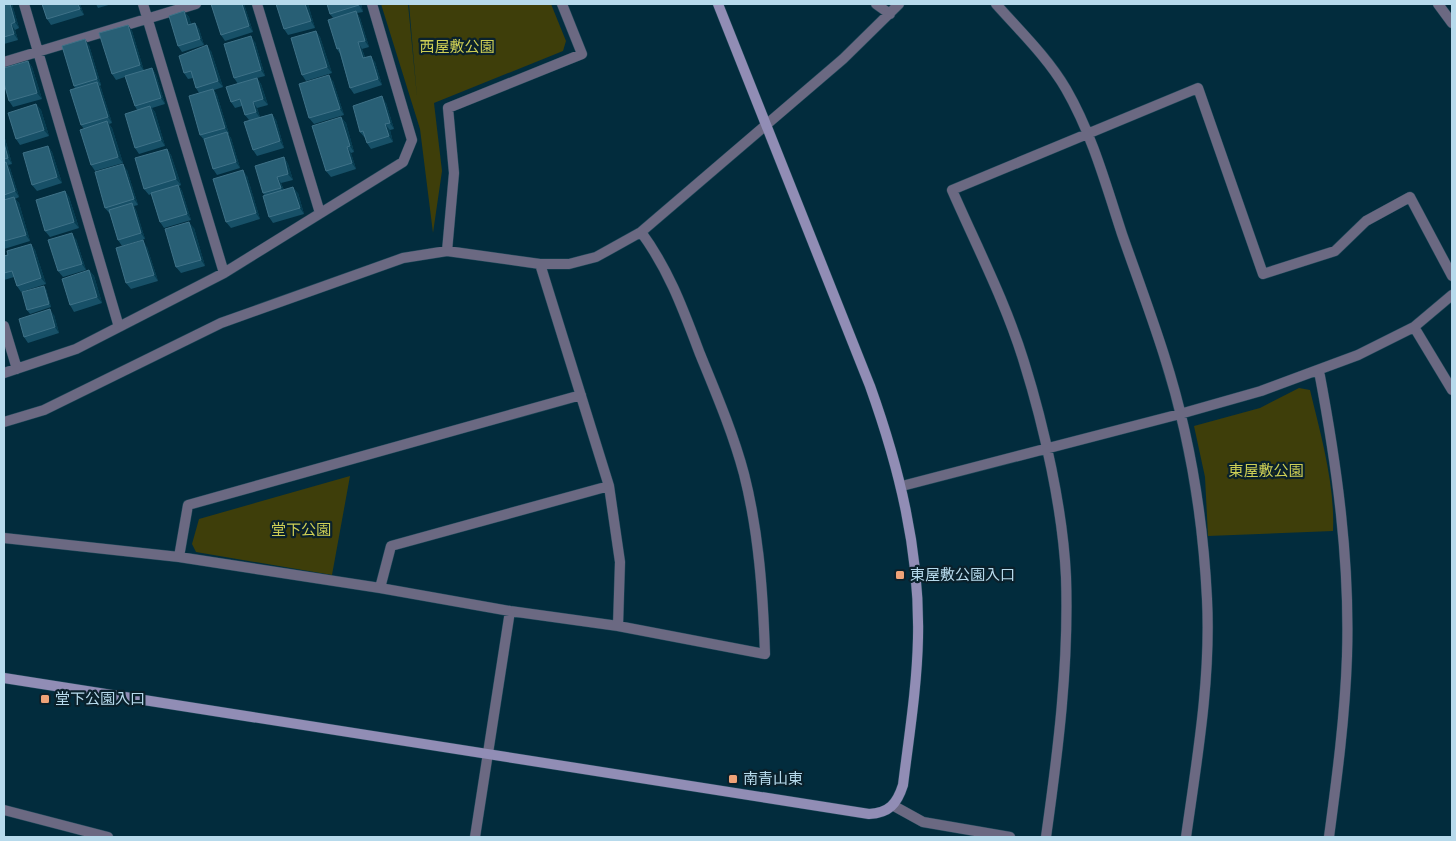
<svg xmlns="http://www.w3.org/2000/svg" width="1456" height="841" font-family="'Fira Sans','Noto Sans JP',sans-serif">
  <rect width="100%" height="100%" fill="#022c3d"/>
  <path fill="#3e3e0a" d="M381,4H408L417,97L409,4H551L566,41L563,51L434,103L442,171L433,233L420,129Z
    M1299,388L1310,390C1321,436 1335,484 1333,531L1208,536L1205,477L1194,426L1260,408Z
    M350,476L332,575L196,552L192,544L199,519Z"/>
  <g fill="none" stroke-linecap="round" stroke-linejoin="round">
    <defs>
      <path id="street" d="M24,4L119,327
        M143,4L224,273
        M257,4L320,213
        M876,4L890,14
        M996,4C1020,31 1048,58 1066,89C1092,134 1106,185 1122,234C1136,274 1151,314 1164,355C1189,433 1203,517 1207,599C1211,679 1197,759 1186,837
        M1438,4L1452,23
        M4,62L196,4
        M447,251L454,173L448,108L582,54L562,4
        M540,264L609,486L620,562L618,626
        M4,326L17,369
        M1414,327L1452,390
        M1319,371C1337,466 1350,560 1347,656C1345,717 1337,777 1329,837
        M4,373L76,349L224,273L403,162L412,140L372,4
        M4,422L44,410L221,323L403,258L447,251L540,264H569L596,257L641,232L843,59L899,4
        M902,486L1180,414L1261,391L1358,355L1414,327L1452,295
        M4,538L179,557L380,588L510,611L618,626L765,654C763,594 759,533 744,474C733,433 716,393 700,354C683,309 669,270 641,232
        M179,557L188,505L581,395
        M380,588L391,546L609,486
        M894,806L923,822L1010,837
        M4,810L108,837
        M475,837L510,611
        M1046,837C1058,751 1069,665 1066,577C1063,510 1044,426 1024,362C1006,303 977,247 952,190L1198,88L1263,274L1335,251L1366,221L1410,197L1452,276"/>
      <path id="secondary" d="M4,678L869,814C889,813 897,804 903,785C909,736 917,687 918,638C920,551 899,467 870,386L718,4"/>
    </defs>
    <use href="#street" stroke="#1f4859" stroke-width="11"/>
    <use href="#secondary" stroke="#1f4859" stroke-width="11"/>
    <use href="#street" stroke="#6b6982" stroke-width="10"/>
    <use href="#secondary" stroke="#918db5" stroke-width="10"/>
  </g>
  <path fill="#175067" d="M4,4H12L19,28L15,30L18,40L4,44Z
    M42,4H80L84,15L51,25L47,19Z
    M96,4H112L98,8Z
    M244,4L253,32L225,41L221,35Z
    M308,4L315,28L288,35L284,29Z
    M327,4H361L363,12L357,13L360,18L369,47L362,49L365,57L375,62L382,85L354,94L350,88L340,54L337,49L333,18L330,14Z
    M184,11L189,17L191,24L195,23L199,29L204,45L182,52L178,46Z
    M128,25L132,31L144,71L152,68L156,75L165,104L152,108L155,112L165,146L139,154L135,148L137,110L135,106L125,77L116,80L112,74Z
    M316,31L320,37L332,73L306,81L302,75Z
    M255,42L265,76L257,78L261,84L268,105L257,108L260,117L272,114L276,120L284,148L257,156L253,150L249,120L245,115L242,106L235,108L231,102L238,84L234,78Z
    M89,45L101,85L100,86L101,88L112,123L109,124L112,128L123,163L95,171L91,165L84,129L81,125L75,88L74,86Z
    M211,51L223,87L214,90L217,95L229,134H228L231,138L240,168L217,175L213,169L205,141L200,135L199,93L196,88L193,78L188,79L184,73Z
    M28,61L32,67L42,99L13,107L9,101Z
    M333,81L344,115L314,124L309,118Z
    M386,103L394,129L390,130L393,142L371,149L367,143L365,138L360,132Z
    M36,104L41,110L49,136L20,145L16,139Z
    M341,117L346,123L354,152L351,153L356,169L331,177L326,171Z
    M4,135L12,164L8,165L10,168L19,197L15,199L19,203L30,241L4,249Z
    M48,146L52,152L62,183L37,191L32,185Z
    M167,149L171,155L181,185L179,186L182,191L191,220L164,228L160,222L151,194L149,195L144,189Z
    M284,157L288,164L293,180L281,183L284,190L298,193L304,214L273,223L269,217L265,196L263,193Z
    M127,170L138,205L134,206L136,210L145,239L122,246L118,240L110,214L105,208Z
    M247,176L260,219L231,228L226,222Z
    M65,191L69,197L79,228L50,237L45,231Z
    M194,228L205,266L181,273L176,267Z
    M76,239L86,270L63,277L58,271Z
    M31,244L35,250L46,284L21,292L17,286L14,277L4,280V256Z
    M147,247L158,281L131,289L126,283Z
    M89,270L94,276L102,303L74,312L70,305Z
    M46,289L51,307L30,314L27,310Z
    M54,315L59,333L28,343L24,337Z"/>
  <path fill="#073c50" d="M10,4H12L19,28L15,22Z
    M78,4H80L84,15L80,9Z
    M242,4H244L253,32L249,26Z
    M305,4H308L315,28L311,21Z
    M358,4H361L363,12L359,5Z
    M184,11L189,17L193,31L188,25Z
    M356,11L360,18L369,47L365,41Z
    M195,23L199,29L204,45L200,39Z
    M11,24L15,30L18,40L14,34Z
    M128,25L132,31L144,71L140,65Z
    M316,31L320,37L332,73L327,67Z
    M251,36L255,42L265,76L261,70Z
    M85,39L89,45L101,85L97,79Z
    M358,42L362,49L367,64L363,58Z
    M207,45L211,51L223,87L218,81Z
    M371,56L375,62L382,85L378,79Z
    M28,61L32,67L42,99L37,93Z
    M152,68L156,75L165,104L161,98Z
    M329,75L333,81L344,115L340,109Z
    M257,78L261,84L268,105L263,99Z
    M97,82L101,88L112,123L108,117Z
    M213,89L217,95L229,134L225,128Z
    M382,96L386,103L394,129L390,123Z
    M253,102L257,108L260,118L256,112Z
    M36,104L41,110L49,136L44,130Z
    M150,106L155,112L165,146L161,140Z
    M272,114L276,120L284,148L280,141Z
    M341,117L346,123L354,152L350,146Z
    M107,121L112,128L123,163L118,157Z
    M385,124L390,130L393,142L389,136Z
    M227,132L231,138L240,168L236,162Z
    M4,135L12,164L8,158L4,143Z
    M48,146L52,152L62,183L57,177Z
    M347,147L351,153L356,169L352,163Z
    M167,149L171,155L181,185L176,179Z
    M284,157L288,164L293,180L288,174Z
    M6,162L10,168L19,197L15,191Z
    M123,164L127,170L138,205L134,199Z
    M243,170L247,176L260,219L256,213Z
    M277,177L281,183L285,194L281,188Z
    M178,185L182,191L191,220L187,214Z
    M293,187L298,193L304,214L300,208Z
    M65,191L69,197L79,228L74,222Z
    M14,197L19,203L30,241L26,235Z
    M132,203L136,210L145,239L141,233Z
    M189,222L194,228L205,266L201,260Z
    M72,233L76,239L86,270L82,264Z
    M143,240L147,247L158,281L154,275Z
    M31,244L35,250L46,284L41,278Z
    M89,270L94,276L102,303L97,297Z
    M44,286L46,289L51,307L49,304Z
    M50,309L54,315L59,333L55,327Z"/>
  <path fill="#285f75" stroke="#3f7288" d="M4,4H10L15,22L11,24L14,34L4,37Z
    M42,4H78L80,9L47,19Z
    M211,4H242L249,26L221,35Z
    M276,4H305L311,21L284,29Z
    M327,4H358L359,5L330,14Z
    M184,11L188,25L195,23L200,39L178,46L169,16Z
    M356,11L365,41L358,42L363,58L371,56L378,79L350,88L339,48L337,49L328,20Z
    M128,25L140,65L112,74L99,33Z
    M316,31L327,67L302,75L291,38Z
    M251,36L261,70L234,78L224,44Z
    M85,39L97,79L74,86L62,46Z
    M207,45L218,81L196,88L191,71L184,73L179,56Z
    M28,61L37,93L9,101L4,83V68Z
    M152,68L161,98L135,106L125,76Z
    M329,75L340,109L309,118L299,84Z
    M257,78L263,99L253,102L256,112L245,115L240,99L231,102L226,87Z
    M97,82L108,117L81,125L70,90Z
    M213,89L225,128L200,135L189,96Z
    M382,96L390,123L385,124L389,136L367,143L363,131L360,132L353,106Z
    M36,104L44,130L16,139L8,113Z
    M150,106L161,140L135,148L125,114Z
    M272,114L280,141L253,150L244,122Z
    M341,117L350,146L347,147L352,163L326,171L312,126Z
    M107,121L118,157L91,165L80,130Z
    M227,132L236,162L213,169L204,139Z
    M4,143L8,158L4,159Z
    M48,146L57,177L32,185L23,153Z
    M167,149L176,179L144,189L135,158Z
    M284,157L288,174L277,177L281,188L263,193L255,166Z
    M6,162L15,191L4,195V163Z
    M123,164L134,199L105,208L95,172Z
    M243,170L256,213L226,222L213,179Z
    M178,185L187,214L160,222L151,193Z
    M293,187L300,208L269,217L263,196Z
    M65,191L74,222L45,231L36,200Z
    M14,197L26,235L4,241V200Z
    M132,203L141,233L118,240L109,210Z
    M189,222L201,260L176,267L165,229Z
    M72,233L82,264L58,271L48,240Z
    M143,240L154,275L126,283L116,248Z
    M31,244L41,278L17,286L12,271L4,273V256L8,255L7,251Z
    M89,270L97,297L70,305L62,279Z
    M44,286L49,304L27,310L22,292Z
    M50,309L55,327L24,337L19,319Z"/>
  <g fill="#efa378" stroke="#0a212c" stroke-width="2">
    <rect x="895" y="570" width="10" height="10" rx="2.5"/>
    <rect x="40" y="694" width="10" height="10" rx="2.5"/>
    <rect x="728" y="774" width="10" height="10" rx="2.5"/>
  </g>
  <g text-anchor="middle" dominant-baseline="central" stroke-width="4.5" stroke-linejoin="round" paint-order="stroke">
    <g font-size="15" fill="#cecf55" stroke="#0a212c">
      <text x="457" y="47">西屋敷公園</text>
      <text x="1266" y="471">東屋敷公園</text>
      <text x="301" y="530">堂下公園</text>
    </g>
    <g font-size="15" fill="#b7daec" stroke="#0a212c" text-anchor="start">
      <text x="910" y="575">東屋敷公園入口</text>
      <text x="55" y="699">堂下公園入口</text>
      <text x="743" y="779">南青山東</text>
    </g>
  </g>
  <rect width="1456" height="841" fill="none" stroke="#b7daec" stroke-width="10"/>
</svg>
